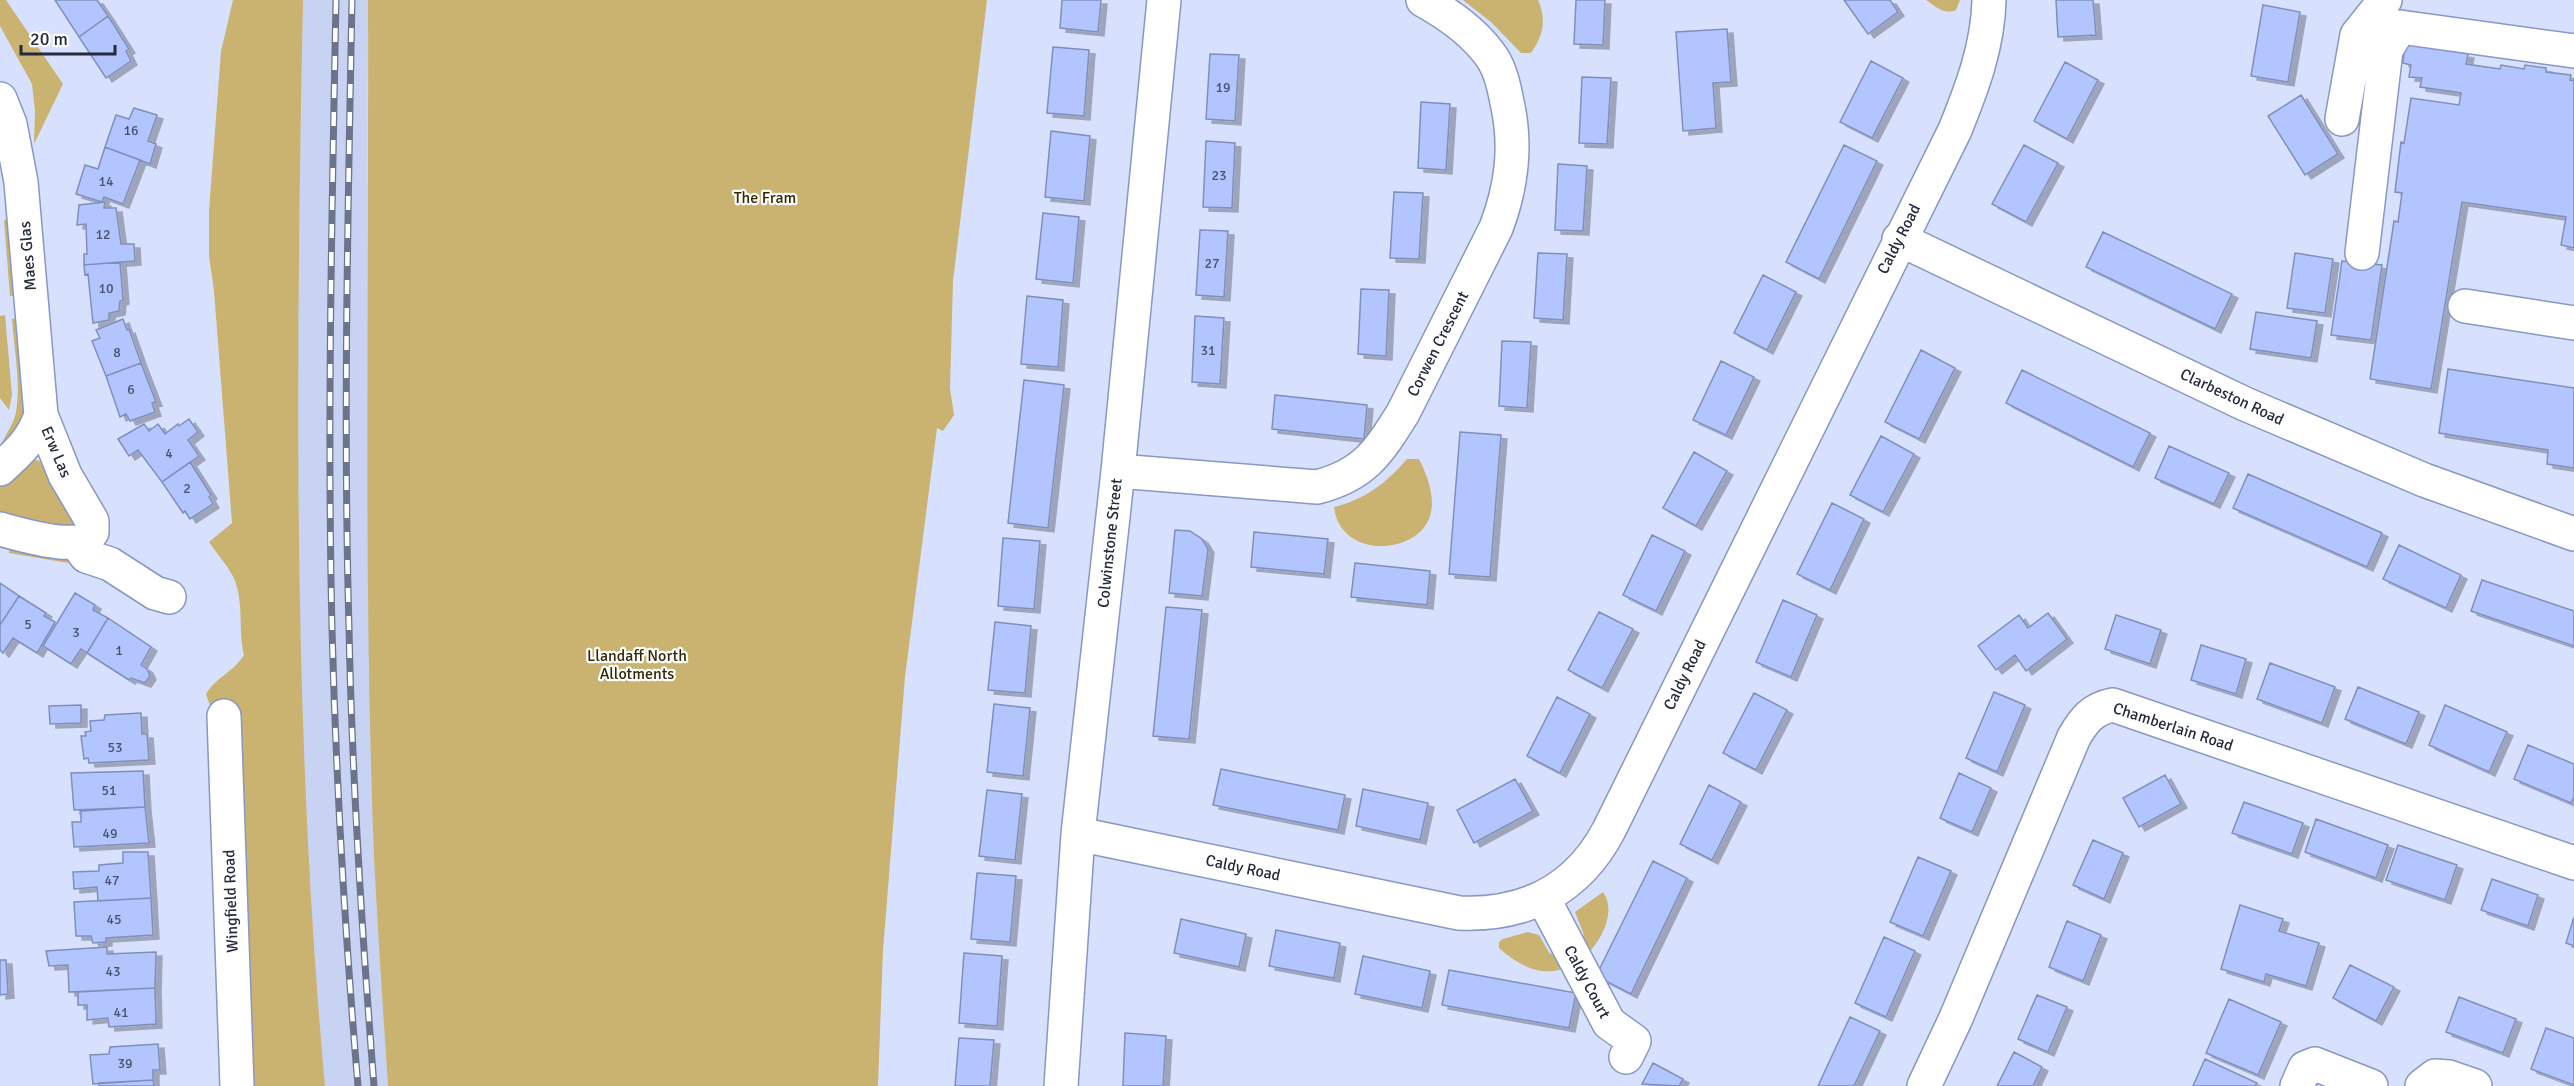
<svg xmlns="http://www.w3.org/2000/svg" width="2574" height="1086" font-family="Signika,sans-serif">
  <defs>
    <filter id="shadow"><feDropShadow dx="6" dy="4" stdDeviation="0" flood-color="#0004"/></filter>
  </defs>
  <rect width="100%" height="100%" fill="#d7e1fe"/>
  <path fill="#c8d3f3" d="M303,0H368L367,386L370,636L374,856L388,1086H325L317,1003L304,794L298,589L297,375Z"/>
  <path fill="#cab271" d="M0,0H6L63,84L34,144L35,111L32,84L0,26Z
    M233,0H303C296,363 292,725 325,1086H254L244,806L206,694C217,676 234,672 244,655C238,631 244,605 235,581C230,568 217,554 209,542L232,523L214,291L209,256V211L221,51Z
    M368,0H987L953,281L950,388L954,415L943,431L937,428L905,677L883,950L878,1086H388C383,1010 378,933 374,857C363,572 369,286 368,0Z
    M1463,0H1538C1547,20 1543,36 1531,53H1521L1492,23Z
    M1926,0H1960L1956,10C1944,15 1936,7 1926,0Z
    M12,218L20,296H10L4,220Z
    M5,315L12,395L9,410L0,398V316Z
    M22,317L28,391L23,426L0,454C0,438 13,429 16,412C21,382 14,349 12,319Z
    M31,458L47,464L78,525L72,528L0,517V485Z
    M1407,459H1419C1427,475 1436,498 1430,516C1418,555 1340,560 1334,507C1366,499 1386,483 1407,459Z
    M10,548L67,556L68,563L9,553Z
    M1603,892C1617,911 1601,942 1586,955L1577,939L1584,935L1575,912Z
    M1528,932L1539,935L1550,954L1559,950L1568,967C1542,978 1519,966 1499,948V942L1503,939Z"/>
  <path fill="#b2c5ff" stroke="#808fba" stroke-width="1.5" filter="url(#shadow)" d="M55,0H97L108,16L79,37Z
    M1062,0H1101L1098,32L1060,28Z
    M1576,0H1605L1603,45L1574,44Z
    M1844,0H1890L1898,12L1868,34Z
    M2056,0H2093L2096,35L2058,37Z
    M2263,5L2300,12L2288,82L2251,76Z
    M108,16L129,49L126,51L131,61L106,78L79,37Z
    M1727,29L1731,82L1713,83L1716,128L1683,131L1676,32Z
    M2405,43L2468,54L2466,64L2500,69L2501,65L2524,69L2525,65L2546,68V72L2571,75L2570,80L2574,81V248L2561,245L2566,217L2462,202L2431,389L2370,379L2394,221L2398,222L2402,193L2395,192L2401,142L2404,143L2411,98L2459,105L2461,93L2420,87L2422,78L2409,77L2411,65L2403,63Z
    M1053,47L1089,50L1084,116L1047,113Z
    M1210,54L1239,55L1235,121L1206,119Z
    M1871,61L1903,78L1872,138L1840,122Z
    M2065,62L2098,80L2067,139L2034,121Z
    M1582,77L1611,78L1607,144L1579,143Z
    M2301,95L2338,154L2305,175L2268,116Z
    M1421,102L1450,104L1446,170L1418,168Z
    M134,108L157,115L148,141L156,144L150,164L105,147L116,115L129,119Z
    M1051,131L1090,136L1084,201L1045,197Z
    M1206,141L1235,143L1232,208L1203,207Z
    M1844,145L1877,161L1819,279L1786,262Z
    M2024,145L2058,163L2026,222L1992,204Z
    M105,147L140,160L123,204L104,197L102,202L76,194L85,165L98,169Z
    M1558,164L1587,166L1583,231L1555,230Z
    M1394,192L1423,193L1419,259L1390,258Z
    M105,202L104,208H116L121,244H134L135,261L84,265V254H87L86,224L77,225L79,205Z
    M1043,213L1079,217L1073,283L1036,279Z
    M1200,230L1228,231L1224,297L1196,295Z
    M2103,232L2232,294L2215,329L2086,267Z
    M1538,253L1567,254L1563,320L1534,318Z
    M2295,253L2333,259L2325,313L2287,308Z
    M2342,261L2382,265L2371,340L2331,335Z
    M120,262L123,300L120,301L119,311L109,313V320L93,323L88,274L85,275L84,265Z
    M1763,275L1796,292L1767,350L1734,333Z
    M1361,289L1389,290L1386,356L1358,354Z
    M1027,296L1063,300L1058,367L1021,364Z
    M2256,312L2317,321L2311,358L2250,349Z
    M1195,316L1224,318L1220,384L1192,382Z
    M123,319L127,330L129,329L141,363L106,376L92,341L100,338L96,330Z
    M1502,341L1531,342L1527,408L1499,406Z
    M1921,350L1955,368L1919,439L1885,422Z
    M1721,361L1754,377L1726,435L1693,420Z
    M141,363L156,402L152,403L155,412L130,421L126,414L120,417L106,376Z
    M2448,369L2574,388V468L2547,464L2548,450L2439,433Z
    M2022,370L2150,433L2133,467L2006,403Z
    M1024,380L1064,385L1048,528L1008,523Z
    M1275,395L1367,405L1364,439L1272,429Z
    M189,419L198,432L188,440L199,456L162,482L138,450L129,456L118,439L144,424L149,431L158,424L165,434L178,424L179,426Z
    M1460,432L1501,435L1490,577L1449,574Z
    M1881,436L1914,454L1883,512L1850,495Z
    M2169,446L2229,473L2214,504L2155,478Z
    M1694,452L1727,471L1696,526L1663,508Z
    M190,462L211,495L209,497L213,504L190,519L185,511L183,513L162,482Z
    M2248,474L2382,533L2367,567L2233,508Z
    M1832,503L1864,519L1830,590L1797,574Z
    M1175,530L1190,531L1202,539L1208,549L1202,596L1169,593Z
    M1254,532L1328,539L1324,574L1251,567Z
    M1652,535L1685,551L1656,611L1623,595Z
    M1003,538L1040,541L1034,609L998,606Z
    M2399,545L2461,575L2446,608L2383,579Z
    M1355,563L1430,571L1427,605L1351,597Z
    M2482,580L2574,611V646L2471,611Z
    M0,583L19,596L0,625Z
    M75,593L95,605L93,610L108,618L87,653L81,649L71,664L43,646Z
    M19,596L46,613L44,616L55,622L37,653L13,638L3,653L0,650V625Z
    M1783,600L1817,615L1791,677L1756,662Z
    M1166,607L1202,610L1189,739L1153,736Z
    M1599,612L1633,629L1602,688L1568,670Z
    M2048,613L2067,639L2026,671L2015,655L1996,670L1978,646L2019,615L2028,628Z
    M2116,615L2161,630L2150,664L2105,649Z
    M108,618L151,647L141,665L147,669L150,676L145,683L131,678L129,680L87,653Z
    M995,622L1031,626L1025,693L988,690Z
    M2201,645L2246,659L2236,694L2191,680Z
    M2270,663L2335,687L2322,723L2257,699Z
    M2358,687L2419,712L2406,744L2345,719Z
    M1994,692L2025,705L1997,772L1966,758Z
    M1754,693L1787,710L1756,770L1723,753Z
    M1557,697L1590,714L1560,773L1527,756Z
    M994,704L1030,708L1023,776L987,772Z
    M81,705V723L50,724L49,706Z
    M2445,705L2507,732L2489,772L2429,745Z
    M141,713L142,734H147L149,760L89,763L88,758L84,759L81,736H86L85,732L91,731L90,721L104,720L105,715Z
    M2528,745L2574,764V797L2571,803L2514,779Z
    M1221,769L1345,795L1338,830L1213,805Z
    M143,771L145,807L74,810L71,773Z
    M1959,773L1991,788L1972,832L1940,818Z
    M2165,775L2181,804L2139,827L2123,798Z
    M1515,779L1533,811L1474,843L1457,810Z
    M1709,785L1741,802L1712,860L1680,844Z
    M1363,789L1428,803L1420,840L1356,826Z
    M987,790L1022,794L1015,860L979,856Z
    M2244,802L2303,823L2292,854L2232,833Z
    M145,807L149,843L74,847L72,822H81V811Z
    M2316,819L2388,845L2376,878L2305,852Z
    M2093,840L2123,853L2104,899L2073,885Z
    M2398,845L2457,865L2445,900L2386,880Z
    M123,852H148L151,898L98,901L97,887L74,889L73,872L99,871V865L123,863Z
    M1918,857L1951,871L1923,936L1890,922Z
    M1653,861L1687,878L1631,994L1596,976Z
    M977,873L1016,876L1010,942L971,939Z
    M2492,879L2538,895L2528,926L2481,910Z
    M151,898L153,935L106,938V942L93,943L91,936H76L74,902Z
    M2240,905L2283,919L2279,931L2319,943L2306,986L2266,974L2264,982L2221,969Z
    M2574,917V946L2566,943Z
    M1181,919L1246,934L1239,967L1174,953Z
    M2067,921L2101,935L2083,981L2049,967Z
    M1276,930L1340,943L1334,978L1269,966Z
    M1884,937L1915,951L1886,1017L1855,1003Z
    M107,947V954L156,952L155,988L69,992L68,965L49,966L46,951Z
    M964,953L1002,956L997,1026L959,1023Z
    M1363,956L1430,971L1422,1008L1355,994Z
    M0,960H6L8,994L0,995Z
    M2350,965L2394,987L2376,1021L2333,998Z
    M1449,970L1576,993L1569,1028L1442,1005Z
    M155,988L156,1024L109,1027L108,1018L87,1020V1005H78V992Z
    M2037,995L2067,1007L2048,1052L2018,1039Z
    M2459,997L2516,1019L2503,1053L2446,1032Z
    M2229,999L2281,1022L2258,1075L2206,1053Z
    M1850,1017L1880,1031L1854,1086H1818Z
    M2546,1028L2574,1038V1085L2531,1069Z
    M1125,1033L1166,1036L1163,1086H1123Z
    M959,1038L994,1040L990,1086H955Z
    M158,1044L160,1070H153V1080L93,1084L90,1055L109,1054L110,1047Z
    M2014,1052L2042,1067L2033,1086H1997Z
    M2205,1059L2257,1083L2255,1086H2193Z
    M1653,1063L1683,1079L1679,1086L1642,1084Z
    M153,1080L154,1086H99V1083Z"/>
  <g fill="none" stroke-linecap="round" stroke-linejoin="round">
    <defs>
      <path id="minor" d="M0,99L10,124L21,182L41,415L65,475L92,521V532C90,534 88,537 86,539C70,549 18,534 0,529
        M2342,119L2357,35L2385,0
        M1899,239L2245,404L2424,480L2574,534
        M2362,253L2386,50L2400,27L2574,51
        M2465,306L2574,323
        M0,469C19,452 33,439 41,415
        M1118,471L1317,487C1364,475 1378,453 1403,413L1496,228C1512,186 1517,146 1507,102C1504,87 1501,72 1493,59C1476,33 1450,15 1423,0
        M76,542L86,556L110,564L155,593L169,597
        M224,716L237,1086
        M1078,834L1459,913C1526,916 1578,889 1609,830L1955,130C1972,88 1988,46 1989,0
        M1543,898L1609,1023L1634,1041L1626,1057
        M1061,1086L1078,834L1118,471L1164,0
        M1924,1086L1956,1018L2074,737C2084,720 2092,709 2113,705L2574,863
        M2297,1086L2305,1068L2315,1064L2371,1086
        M2422,1086L2435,1076L2449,1077L2475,1086"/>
    </defs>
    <use href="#minor" stroke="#8897c3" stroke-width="36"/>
    <use href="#minor" stroke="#fff" stroke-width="33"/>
    <defs>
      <path id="rail" d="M336,0C332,209 327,419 332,628C336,781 345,934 358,1086
        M352,0C348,209 343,419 349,628C352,781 362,933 374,1086"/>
    </defs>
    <use href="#rail" stroke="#6c748a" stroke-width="7"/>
    <use href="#rail" stroke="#fff" stroke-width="4.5" stroke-dasharray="14" stroke-linecap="butt"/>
  </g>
  <g text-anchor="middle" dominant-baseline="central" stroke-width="4.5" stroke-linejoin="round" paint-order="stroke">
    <g font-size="14" fill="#48526e">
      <text x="1223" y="87">19</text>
      <text x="131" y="130">16</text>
      <text x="1219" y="175">23</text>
      <text x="106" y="181">14</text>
      <text x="103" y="234">12</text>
      <text x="1212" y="263">27</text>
      <text x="106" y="288">10</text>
      <text x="1208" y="350">31</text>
      <text x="117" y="352">8</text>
      <text x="131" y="389">6</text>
      <text x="169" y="453">4</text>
      <text x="187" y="488">2</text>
      <text x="28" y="624">5</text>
      <text x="76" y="632">3</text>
      <text x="119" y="650">1</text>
      <text x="115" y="747">53</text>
      <text x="109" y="790">51</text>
      <text x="110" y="833">49</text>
      <text x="112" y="880">47</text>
      <text x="114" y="919">45</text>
      <text x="113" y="971">43</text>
      <text x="121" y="1012">41</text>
      <text x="125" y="1063">39</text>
    </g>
    <g font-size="16" fill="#342804" stroke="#fff">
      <text x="765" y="198">The Fram</text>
      <text x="637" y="656">Llandaff North<tspan x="637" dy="18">Allotments</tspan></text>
    </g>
    <g font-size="16" fill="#252b3d" stroke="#fff">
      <text transform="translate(1899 239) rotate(-63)">Caldy Road</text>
      <text transform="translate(28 256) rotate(-95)">Maes Glas</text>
      <text transform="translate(1438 344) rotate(-63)">Corwen Crescent</text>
      <text transform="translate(2232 397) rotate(25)">Clarbeston Road</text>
      <text transform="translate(56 452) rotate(67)">Erw Las</text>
      <text transform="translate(1110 543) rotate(-84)">Colwinstone Street</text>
      <text transform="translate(1685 675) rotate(-64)">Caldy Road</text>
      <text transform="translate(2173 727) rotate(18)">Chamberlain Road</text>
      <text transform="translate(1243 868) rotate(12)">Caldy Road</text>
      <text transform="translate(231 901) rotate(-92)">Wingfield Road</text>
      <text transform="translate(1587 982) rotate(62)">Caldy Court</text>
    </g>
  </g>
  <path d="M21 45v9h94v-9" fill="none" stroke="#252b3d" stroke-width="3"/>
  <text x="30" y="45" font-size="18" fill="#252b3d" stroke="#ffffff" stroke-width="4.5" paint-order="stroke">20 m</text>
</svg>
